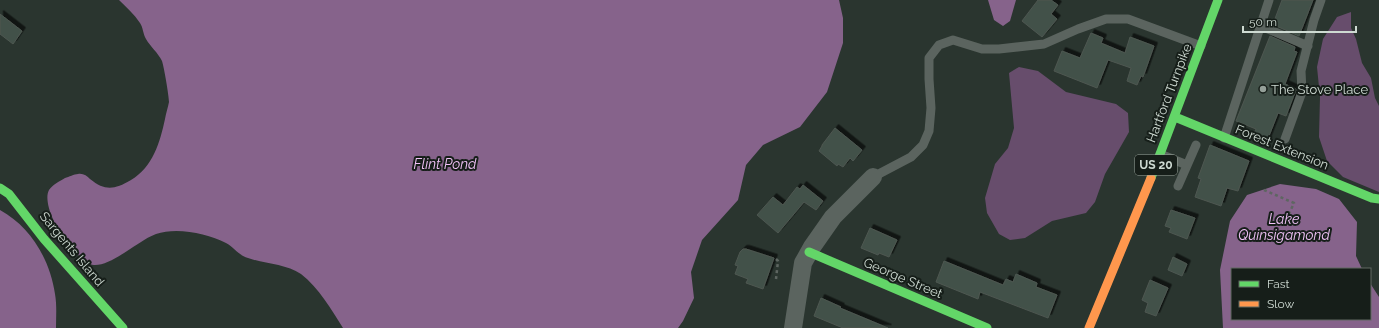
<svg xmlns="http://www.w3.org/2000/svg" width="1379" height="328" font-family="Raleway,sans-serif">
  <defs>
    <filter id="shadow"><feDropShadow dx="3.5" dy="-3.5" stdDeviation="0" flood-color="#0009"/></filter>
  </defs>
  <rect width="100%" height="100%" fill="#2a352f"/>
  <path fill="#674d6c" d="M1351,12V28L1356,39L1362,63L1371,78L1375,98L1379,106V192L1343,177L1327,161L1319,137L1320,97L1317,67L1323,39L1337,17Z
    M1019,67L1038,71L1066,92L1116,104L1128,113L1129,132L1105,174L1095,202L1086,213L1052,221L1025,238L1010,240L999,234L987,213L985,198L995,164L1008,148L1014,128L1009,73Z"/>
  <path fill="#86638b" d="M119,0H839L843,18V43L827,92L800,127L763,145L746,165L738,200L702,240L691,272L694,298L683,321L678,328H343C331,309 319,288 301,274C286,264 265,264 248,258C238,255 235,248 226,243C207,233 176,227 156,234C139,240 112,266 94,265C84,264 67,244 62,235C55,226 43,201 49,190C52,185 60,181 65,178C69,177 74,174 78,174C83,173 87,176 90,179C105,191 114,190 131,180C153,167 160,142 165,119C166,113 168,107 169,102C169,96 164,67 162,61C158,53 150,46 146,39C143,34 143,27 140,23C134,14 126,7 119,0Z
    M988,0H1016L1010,21L1003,26L994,20Z
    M1280,184L1316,189L1339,199L1357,222L1356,256L1362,269H1232V319H1370V283L1379,297V328H1223L1220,270L1230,221L1247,195Z
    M0,210C31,227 50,260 55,294C57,305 56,317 56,328H0Z"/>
  <path fill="#425149" stroke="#4e5751" filter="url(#shadow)" d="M1038,0H1051L1058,5L1051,14L1057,19L1042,37L1022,21Z
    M1282,0H1313L1299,36L1274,25L1273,24Z
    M0,14L22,31L13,44L0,34Z
    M1091,33L1103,38L1101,43L1125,53L1130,37L1154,46L1143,77L1141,76L1137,85L1127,81L1131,68L1108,60L1097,88L1054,71L1062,51L1080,58Z
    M1270,36L1295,47L1294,51L1297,52L1285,84L1296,89V90L1286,116L1278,113L1267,141L1253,136L1256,129L1236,121Z
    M835,128L862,150L853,161L850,158L843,167L838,164L837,166L819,151L822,146V145Z
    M1210,145L1249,161L1238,191L1227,188L1221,206L1195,197L1201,179L1198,178Z
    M803,185L823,201L816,210L804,202L778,233L757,215L773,197L783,205L797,187L800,189Z
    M1171,210L1195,218L1187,239L1169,232L1171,228L1165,226Z
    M870,228L897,240L889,257L879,253L878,255L861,248Z
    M743,249H746L774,258L763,289L746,283L748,279L735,274L738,266L735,265L740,252Z
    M1173,257L1187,264L1182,276L1168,270Z
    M944,261L1003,285L1006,279L1013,282L1016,274L1037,283L1036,287L1057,295L1048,318L980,292L978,299L936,282Z
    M1150,280L1168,288L1156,316L1145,312L1148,303L1142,300Z
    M821,298L841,307L840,308L888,328H843L814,316Z"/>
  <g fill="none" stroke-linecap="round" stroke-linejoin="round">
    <path stroke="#5e6661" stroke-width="2.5" stroke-dasharray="3 3" stroke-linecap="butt" d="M1264,190L1294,203L1287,218
      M776,279L778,261L776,259"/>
    <path stroke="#5b645f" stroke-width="9" d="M1261,26L1308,46
      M1224,138L1269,0
      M1285,139L1302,92L1301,71L1314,20L1321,0
      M1160,154L1187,165
      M873,177L911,157L923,145L929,131L931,108L929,79V58L939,45L953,40L982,49H999L1044,44L1078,29L1106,19H1128L1201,46
      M1178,186L1196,145"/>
    <path stroke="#5b645f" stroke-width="18" d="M793,328L803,263L812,247L833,217L873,177"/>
    <path stroke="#63d668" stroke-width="9" d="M1175,117L1372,198L1379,199
      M1151,178L1218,0
      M0,188L9,194L44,239L123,328
      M809,252L987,328"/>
    <path stroke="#ff974d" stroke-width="9" d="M1089,328L1151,178"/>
  </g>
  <circle fill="#95a099" stroke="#161e19" stroke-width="1.5" cx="1263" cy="89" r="4"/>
  <g text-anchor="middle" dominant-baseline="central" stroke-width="4" stroke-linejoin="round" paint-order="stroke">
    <rect fill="#161e19" stroke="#97a29a" stroke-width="1" x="1135" y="155" width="42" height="20" rx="3"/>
    <g font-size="12" font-weight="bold" fill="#cedad2">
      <text x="1156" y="165">US 20</text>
    </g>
    <g font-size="13" fill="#cedad2" stroke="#161e19" text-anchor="start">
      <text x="1271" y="89">The Stove Place</text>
    </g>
    <g font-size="13" fill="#cedad2" stroke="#161e19">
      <text transform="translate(1169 93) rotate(-69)">Hartford Turnpike</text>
      <text transform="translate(1282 147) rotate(22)">Forest Extension</text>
      <text transform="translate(72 249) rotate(50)">Sargents Island</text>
      <text transform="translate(903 278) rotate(23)">George Street</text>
    </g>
    <g font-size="14" font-style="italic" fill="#f1c2f7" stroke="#161e19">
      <text x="445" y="164">Flint Pond</text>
      <text x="1284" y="219">Lake<tspan x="1284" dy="16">Quinsigamond</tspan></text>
    </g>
  </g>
  <rect x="1231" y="268" width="140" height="52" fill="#161e19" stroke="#606963"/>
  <rect x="1239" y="281" width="20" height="6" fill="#63d668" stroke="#606963"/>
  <text x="1267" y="288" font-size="12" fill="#cedad2">Fast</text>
  <rect x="1239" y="301" width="20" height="6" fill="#ff974d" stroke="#606963"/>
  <text x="1267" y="308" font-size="12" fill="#cedad2">Slow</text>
  <path d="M1243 26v6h113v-6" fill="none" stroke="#cedad2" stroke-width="2"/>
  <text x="1249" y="26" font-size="12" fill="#cedad2" stroke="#161e19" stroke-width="3" paint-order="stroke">50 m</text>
</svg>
